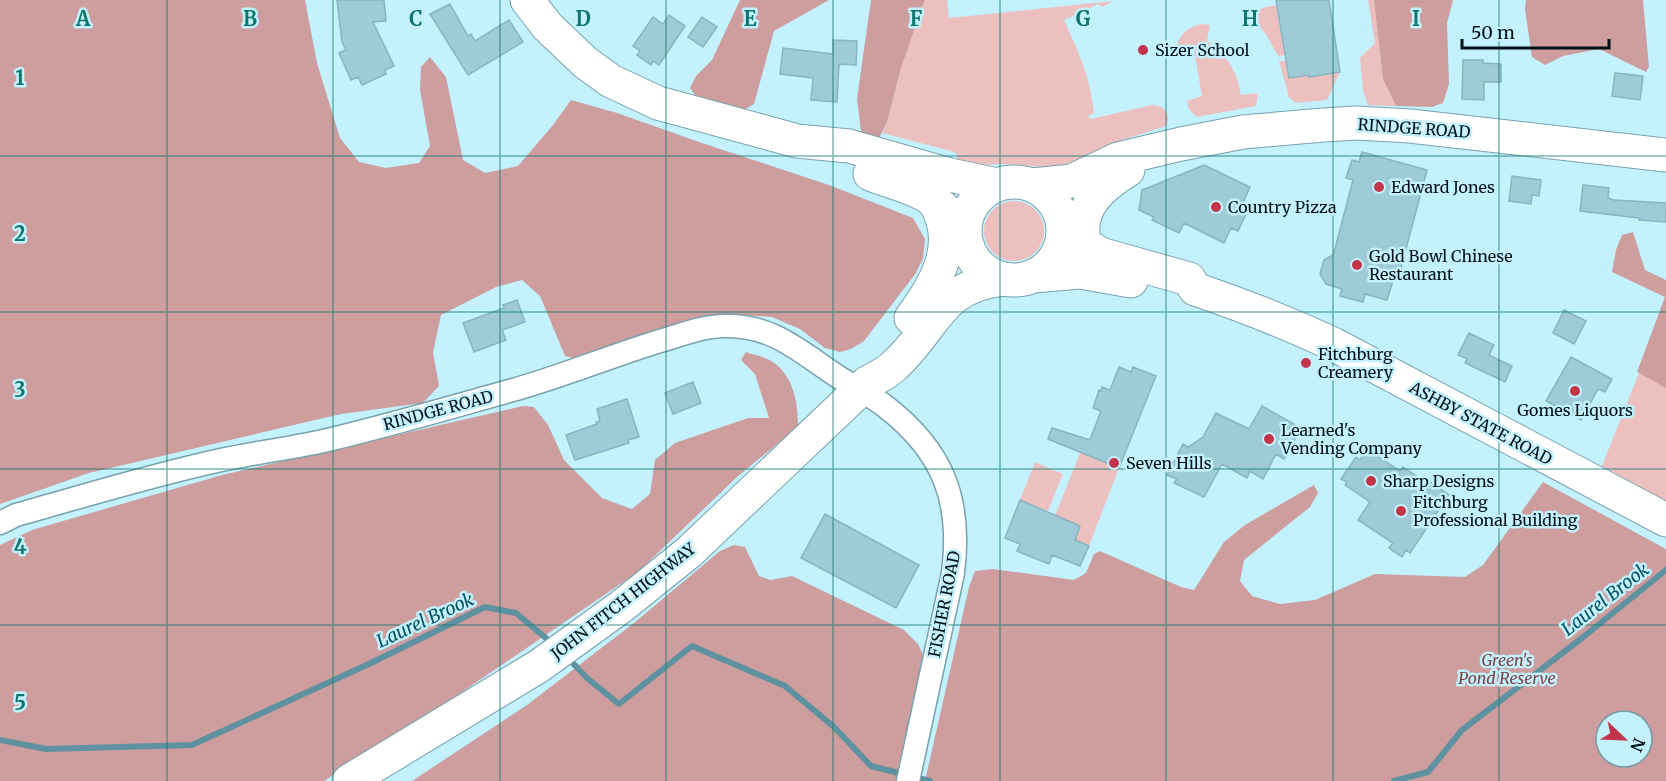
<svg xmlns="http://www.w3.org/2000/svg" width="1666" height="781" font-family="Merriweather,serif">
  <rect width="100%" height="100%" fill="#c3f1fe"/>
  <path fill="#edc0c0" d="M925,0H947L949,18L1114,1L1102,7L1098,4L1064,20C1079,53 1090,76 1094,113L1088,116L1091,119L1152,105C1164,105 1172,114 1166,126L1110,144L1074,164L1043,167L1007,164L979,165L956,160L957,154L951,151L882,133L887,122L901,68Z
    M1368,0H1374L1383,79L1396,106L1368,105L1363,91L1360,58L1375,43Z
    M1276,5L1285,55L1278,56L1267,36L1253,17L1262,8Z
    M1201,24L1210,25L1207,41C1227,56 1237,70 1241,95L1258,93L1256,106L1197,117L1189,109L1187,101L1202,96L1194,50L1177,53L1175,50C1179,35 1186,28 1201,24Z
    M1279,61H1286L1289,78L1309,75L1310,77L1340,72L1327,100L1295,103L1289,97Z
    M984 231a30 30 0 1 1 60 0a30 30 0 1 1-60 0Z
    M1666,305V501L1602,466Z
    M1082,448L1096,459L1119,468L1089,546L1074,540L1080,526L1055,516Z
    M1035,462L1063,474L1048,511L1020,500Z"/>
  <path fill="#ce9d9e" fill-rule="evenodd" d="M0,0H305L317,63L340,138L359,162L386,168L419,163L430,146L420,90L421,67L430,57L446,77L463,160L485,173L518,166L553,125L571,100L617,113L702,143L829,185L913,218L925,239L923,258L916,273L864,341L851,349L840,352L825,348L800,329L772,317L727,314L653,333L580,360L565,356L540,296L522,280L496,287L441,315L433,352L439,386L423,403L341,414L89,473L0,504Z
    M740,0H829L774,31L754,104L739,113L697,98L690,88L696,76L712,60Z
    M871,0H925L901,68L887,122L876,144L862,139L857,99Z
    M1374,0H1453L1447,23L1449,84L1443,103L1432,107L1396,106L1383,79Z
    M1526,0H1643L1649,67L1646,72L1599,49L1563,56L1545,65L1532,57L1525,9Z
    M1633,232L1645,270L1666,280V388L1637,372L1665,297L1612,272L1616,250L1622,235Z
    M746,352C754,355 766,357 773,362C794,377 798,403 798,427L737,477L638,572L440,707L324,781H0V545L32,530L222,475L523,406L534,407L548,425L564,460L602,498L632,509L650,494L655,460L675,443L748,418H769L755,374L741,360Z
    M1543,482L1666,549V781H925L969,587L975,571L993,569L1074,580L1086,573L1094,554L1100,551L1181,587L1194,590L1224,542L1245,525L1314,485L1318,493L1310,507L1244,560L1240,581L1252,596L1280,604L1315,600L1375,574L1465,577L1483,565ZM1606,721H1642V757H1606Z
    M734,545L745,547L759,576L770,580L792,576L904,630L918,644L925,659L897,781H412L527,705L634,623L720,551Z"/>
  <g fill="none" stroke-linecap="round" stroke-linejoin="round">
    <path stroke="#5f92a0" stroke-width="6" d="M567,657L587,678L619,704L692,646L785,686L834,727L871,766L930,781
      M0,740L46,749L192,745L371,663L485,607L516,613L553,644
      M1394,781L1428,772L1462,730L1582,638L1666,570"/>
  </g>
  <path fill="#9fcbd8" stroke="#88b4c0" stroke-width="1.5" d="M337,0H384L386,21L373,22L394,66L385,70L386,74L362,85L358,77L351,80L339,53L346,50L342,42Z
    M1276,0H1329L1340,72L1309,77V75L1289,78Z
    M450,4L468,36L471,34L475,41L509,20L523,42L468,75L430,14Z
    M669,15L685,26L659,65L653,61L651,65L637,55L640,51L633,46L653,17L663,24Z
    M702,17L717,27L703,47L688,37Z
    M833,40L857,41L856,65L839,64L837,102L811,100L813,78L780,74L783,48L833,54Z
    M1463,60H1483V63L1501,64V82H1484V100L1462,99Z
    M1615,73L1643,76L1640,100L1612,96Z
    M1362,152L1427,170L1399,275L1395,274L1387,300L1365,294L1363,302L1340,296L1342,289L1326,284L1320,274L1324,260L1333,255L1336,245L1353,180L1346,178L1352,160L1359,162Z
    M1204,165L1250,187L1241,207L1248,210L1238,231L1231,228L1224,243L1184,223L1179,233L1152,220L1154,217L1139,210L1142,190Z
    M1512,176L1541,180L1539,196L1532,195L1531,204L1509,201Z
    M1583,185L1609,188L1608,198L1614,200L1666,203V222L1639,220V218L1580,211Z
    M517,300L525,322L502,330L506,340L474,352L463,323L504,308L503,305Z
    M1564,310L1586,321L1574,344L1553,333Z
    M1469,333L1494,345L1489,355L1512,366L1505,382L1465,363L1467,359L1458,355Z
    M1571,357L1612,379L1605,392L1598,389L1581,420L1546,401Z
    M1119,367L1131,372L1133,367L1156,376L1119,468L1048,439L1052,428L1090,440L1101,411L1093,408L1099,390L1101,391L1102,387L1110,390Z
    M693,382L701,403L673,414L665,393Z
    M627,399L639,437L628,440L629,443L575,460L566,435L597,424L596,422L600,421L597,409Z
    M1262,406L1301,428L1284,459L1276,454L1263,479L1250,471L1247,478L1222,464L1204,497L1174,483L1177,479L1167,475L1183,444L1188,447L1203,437L1216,413L1249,429Z
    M1367,449L1400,471L1403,467L1424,481L1426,479L1449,495L1410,553L1406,550L1402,557L1389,548L1393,543L1358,520L1370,502L1345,485L1347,482L1341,479L1356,457L1360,460Z
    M1020,500L1080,526L1075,540L1089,546L1080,566L1052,555L1049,564L1017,551L1020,544L1005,538Z
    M825,514L919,565L896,608L801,558Z"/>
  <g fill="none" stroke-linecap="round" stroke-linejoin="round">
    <defs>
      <path id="street" d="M0,523L16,515C84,496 152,475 221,460C253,453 286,449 319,442C384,427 448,408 513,390C563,376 611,356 660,341C681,335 703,326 725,326C772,325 798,350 834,374C851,386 870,394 886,407C944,452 962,501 953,573L908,781"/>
      <path id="secondary" d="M1033,185L1072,181L1118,159L1181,144L1243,132L1323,125L1357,123L1410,126L1666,155
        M1084,240C1077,207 1102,186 1128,170
        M911,318C937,283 961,241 933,200
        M349,781L539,666L622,606L689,552L867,383C876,378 887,373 894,366C936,328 939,285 1004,279"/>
      <path id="primary" d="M527,0L548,27L586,63L611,81L658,103L797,141L849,146L950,175L997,185
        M870,174C898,185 929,190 949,214C958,224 963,236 968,247
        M965 231a49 49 0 1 1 98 0a49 49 0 1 1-98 0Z
        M1059,210L1088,246L1100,254L1189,279L1195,289C1242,305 1288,323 1333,344L1666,520
        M1033,276L1080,272L1131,281"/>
    </defs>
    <use href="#street" stroke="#77a2ae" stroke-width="25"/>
    <use href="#secondary" stroke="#77a2ae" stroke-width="35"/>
    <use href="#primary" stroke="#77a2ae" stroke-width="35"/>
    <use href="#street" stroke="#fff" stroke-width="22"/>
    <use href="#secondary" stroke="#fff" stroke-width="33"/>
    <use href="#primary" stroke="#fff" stroke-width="33"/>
  </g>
  <path fill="none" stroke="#0f766e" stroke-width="1.5" stroke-opacity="0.55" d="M167,0V781M333,0V781M500,0V781M666,0V781M833,0V781M1000,0V781M1166,0V781M1333,0V781M1499,0V781M0,156H1666M0,312H1666M0,469H1666M0,625H1666"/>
  <g fill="#c33349" stroke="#c3f1fe" stroke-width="2">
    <circle cx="1143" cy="50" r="6"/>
    <circle cx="1379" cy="187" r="6"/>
    <circle cx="1216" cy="207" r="6"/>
    <circle cx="1357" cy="265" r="6"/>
    <circle cx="1306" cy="363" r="6"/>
    <circle cx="1575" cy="391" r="6"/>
    <circle cx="1269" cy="439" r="6"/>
    <circle cx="1114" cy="463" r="6"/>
    <circle cx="1371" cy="481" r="6"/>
    <circle cx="1401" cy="511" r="6"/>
  </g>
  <g text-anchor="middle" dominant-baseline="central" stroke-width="5" stroke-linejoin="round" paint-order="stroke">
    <g font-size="16" fill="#021116" stroke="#c3f1fe" text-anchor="start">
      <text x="1155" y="50">Sizer School</text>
      <text x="1391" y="187">Edward Jones</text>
      <text x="1228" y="207">Country Pizza</text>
      <text x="1369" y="256">Gold Bowl Chinese<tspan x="1369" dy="18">Restaurant</tspan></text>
      <text x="1318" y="354">Fitchburg<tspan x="1318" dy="18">Creamery</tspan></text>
      <text x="1575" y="410" text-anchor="middle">Gomes Liquors</text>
      <text x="1281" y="430">Learned's<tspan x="1281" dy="18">Vending Company</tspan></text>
      <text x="1126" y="463">Seven Hills</text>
      <text x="1383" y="481">Sharp Designs</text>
      <text x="1413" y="502">Fitchburg<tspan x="1413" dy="18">Professional Building</tspan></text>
    </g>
    <g font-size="16" fill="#021116" stroke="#c3f1fe">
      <text transform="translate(1414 128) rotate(4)">RINDGE ROAD</text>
      <text transform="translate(438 410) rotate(-15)">RINDGE ROAD</text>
      <text transform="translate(1481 423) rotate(28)">ASHBY STATE ROAD</text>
      <text transform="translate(623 601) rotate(-38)">JOHN FITCH HIGHWAY</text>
      <text transform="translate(944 604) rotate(-79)">FISHER ROAD</text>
    </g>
    <g font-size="16" font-style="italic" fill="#7e3e42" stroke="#c3f1fe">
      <text x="1507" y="660">Green's<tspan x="1507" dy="18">Pond Reserve</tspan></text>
    </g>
    <g font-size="18" font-style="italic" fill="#045262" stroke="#c3f1fe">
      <text transform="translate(1605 599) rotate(-38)">Laurel Brook</text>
      <text transform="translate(425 620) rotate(-25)">Laurel Brook</text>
    </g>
  </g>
  <g font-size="20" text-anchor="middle" font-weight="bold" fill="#0f766e" stroke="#c3f1fe" stroke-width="5" stroke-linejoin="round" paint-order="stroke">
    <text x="83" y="26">A</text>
    <text x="250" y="26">B</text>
    <text x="416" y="26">C</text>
    <text x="583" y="26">D</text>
    <text x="750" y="26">E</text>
    <text x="916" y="26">F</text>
    <text x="1083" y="26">G</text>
    <text x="1250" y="26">H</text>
    <text x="1416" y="26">I</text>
    <text x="20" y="85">1</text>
    <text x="20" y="241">2</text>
    <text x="20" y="397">3</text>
    <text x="20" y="554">4</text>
    <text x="20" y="710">5</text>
  </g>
  <g transform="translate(1624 739) rotate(113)"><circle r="28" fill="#c3f1fe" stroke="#7697a1" stroke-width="1.5"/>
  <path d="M0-4.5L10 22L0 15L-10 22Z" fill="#c33349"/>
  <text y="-9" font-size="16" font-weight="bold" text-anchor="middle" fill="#021116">N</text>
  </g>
  <path d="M1462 39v9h147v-9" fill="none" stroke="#021116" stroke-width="3"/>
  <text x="1471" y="39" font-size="18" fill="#021116" stroke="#c3f1fe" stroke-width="4.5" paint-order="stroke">50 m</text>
</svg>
